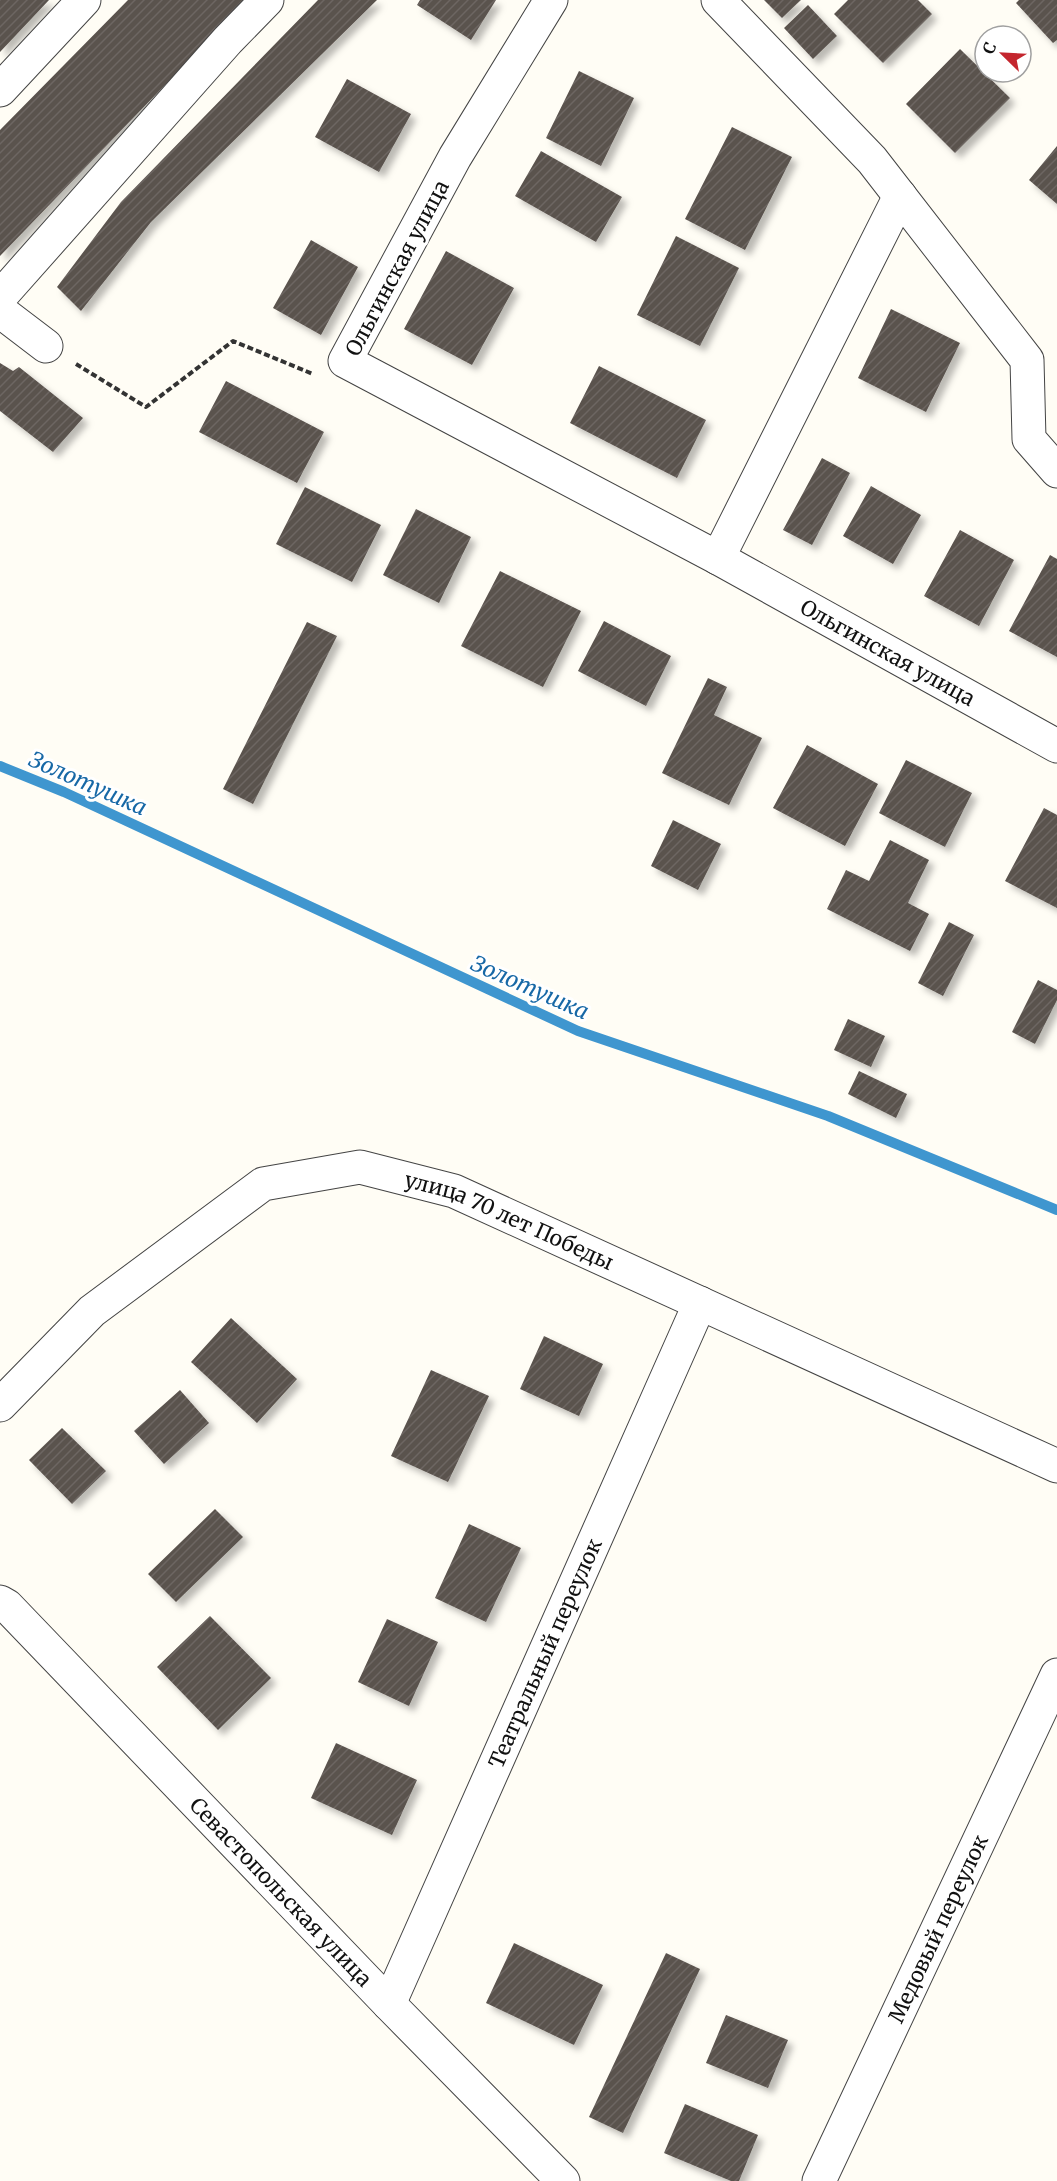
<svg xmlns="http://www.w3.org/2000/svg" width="1057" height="2181" font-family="Merriweather,serif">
  <defs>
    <pattern id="building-hatch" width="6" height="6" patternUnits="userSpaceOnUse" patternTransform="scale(1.5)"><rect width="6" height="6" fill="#5a524d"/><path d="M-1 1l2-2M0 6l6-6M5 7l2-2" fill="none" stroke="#6d6662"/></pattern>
    <filter id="shadow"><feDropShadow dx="5.5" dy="5.5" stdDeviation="3" flood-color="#0004"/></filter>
  </defs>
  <rect width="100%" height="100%" fill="#fffdf5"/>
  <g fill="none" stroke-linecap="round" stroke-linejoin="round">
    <path stroke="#3f96cf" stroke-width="10" d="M0,766L64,792L578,1031L828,1116L1057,1210"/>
  </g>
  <path fill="url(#building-hatch)" filter="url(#shadow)" d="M0,0H49L0,52Z
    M128,0H247L0,256V130Z
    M318,0H377L151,222L81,311L57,287L121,202Z
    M420,0H496L471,40L417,5Z
    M764,0H801L782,18Z
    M848,0H918L932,14L883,63L834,14Z
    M1019,0H1057V40L1053,43L1016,3Z
    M808,5L837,36L813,59L784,28Z
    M960,49L1010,98L955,153L906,104Z
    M579,71L634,98L601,166L546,138Z
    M347,79L411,114L379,172L315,137Z
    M732,127L792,157L745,250L685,219Z
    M1057,146V204L1029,180Z
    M541,151L622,197L596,242L515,196Z
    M676,236L739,268L700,346L637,315Z
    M311,240L358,267L321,335L273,308Z
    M446,251L514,288L472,365L404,329Z
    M891,309L960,343L926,412L858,378Z
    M0,363L13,371L19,367L83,418L53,452L0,411Z
    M599,366L706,420L677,478L570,423Z
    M226,381L324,432L297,483L199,432Z
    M822,458L850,473L812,545L783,530Z
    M871,486L921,515L893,564L843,536Z
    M305,487L381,525L352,582L276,544Z
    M416,509L471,537L439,603L383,575Z
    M960,530L1014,560L979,626L924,596Z
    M1050,555L1057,559V657L1009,631Z
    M500,571L581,611L543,687L461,646Z
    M604,621L671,656L646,706L578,671Z
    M307,622L337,636L253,804L223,789Z
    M708,678L727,687L714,715L762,738L729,805L662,773Z
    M807,745L878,784L845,846L773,808Z
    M906,760L972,793L945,847L879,813Z
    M1044,808L1057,815V908L1005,881Z
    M673,820L721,844L698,890L651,866Z
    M890,840L929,860L908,903L929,914L910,951L827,909L846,870L869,881Z
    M949,922L974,935L943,996L918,983Z
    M1038,980L1057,990V1000L1035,1044L1012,1032Z
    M848,1019L885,1036L871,1067L834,1050Z
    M859,1071L907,1094L896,1118L848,1094Z
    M231,1318L297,1379L257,1423L191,1362Z
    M544,1336L603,1364L579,1416L520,1389Z
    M431,1370L489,1396L448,1482L391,1456Z
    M180,1390L209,1423L164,1464L134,1431Z
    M62,1428L106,1471L72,1504L29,1460Z
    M215,1509L243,1537L176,1602L148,1574Z
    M469,1524L521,1548L486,1622L435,1598Z
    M210,1616L271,1678L218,1730L157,1667Z
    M387,1619L438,1642L409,1706L358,1682Z
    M336,1743L417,1780L392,1835L311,1798Z
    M514,1943L603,1985L574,2045L486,2003Z
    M666,1953L700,1969L623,2133L589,2117Z
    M726,2015L788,2040L768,2088L706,2063Z
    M685,2104L758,2135L739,2181H731L664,2153Z"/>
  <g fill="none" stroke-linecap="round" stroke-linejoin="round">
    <defs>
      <g id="minor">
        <path id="s1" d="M551,0L455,157L345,361L718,558L1057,746"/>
        <path d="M718,0L872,160L1027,360L1029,439L1057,471"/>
        <path d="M0,90L84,0"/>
        <path d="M0,297L228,40L267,0"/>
        <path d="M0,311L46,346"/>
        <path d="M718,558L900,196"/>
        <path id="s2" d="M0,1405L92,1311L263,1184L360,1167L454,1191L1057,1466"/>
        <path id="s3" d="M0,1602L7,1606L389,2004L563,2181"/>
        <path id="s4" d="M389,2004L700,1303"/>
        <path id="s5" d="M819,2181L1057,1675"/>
      </g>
    </defs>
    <use href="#minor" stroke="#444" stroke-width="35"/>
    <path stroke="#333" stroke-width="4" stroke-dasharray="6 3" stroke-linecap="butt" d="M76,364L146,407L233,341L313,374"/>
    <use href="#minor" stroke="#fff" stroke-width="33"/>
  </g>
  <g text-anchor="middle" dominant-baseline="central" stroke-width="6" stroke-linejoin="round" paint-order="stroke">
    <g font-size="21" fill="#111" stroke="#fff">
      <text transform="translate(397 268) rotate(-62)">Ольгинская улица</text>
      <text stroke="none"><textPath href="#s1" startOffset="1032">Ольгинская улица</textPath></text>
      <text stroke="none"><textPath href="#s2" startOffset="602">улица 70 лет Победы</textPath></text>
      <text stroke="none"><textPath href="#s4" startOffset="384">Театральный переулок</textPath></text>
      <text stroke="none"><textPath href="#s3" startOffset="404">Севастопольская улица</textPath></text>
      <text stroke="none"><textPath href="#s5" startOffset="279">Медовый переулок</textPath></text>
    </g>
    <g font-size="22" font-style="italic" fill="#1768a6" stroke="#fff">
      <text transform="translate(88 783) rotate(24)">Золотушка</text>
      <text transform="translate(530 987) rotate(24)">Золотушка</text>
    </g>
  </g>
  <g transform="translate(1003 54) rotate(294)"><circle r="28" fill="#ffffff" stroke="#a0a0a0" stroke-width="1.5"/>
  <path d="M0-4.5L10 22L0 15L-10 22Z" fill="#c4262e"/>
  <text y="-9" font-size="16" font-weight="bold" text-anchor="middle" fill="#111111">С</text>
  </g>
</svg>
